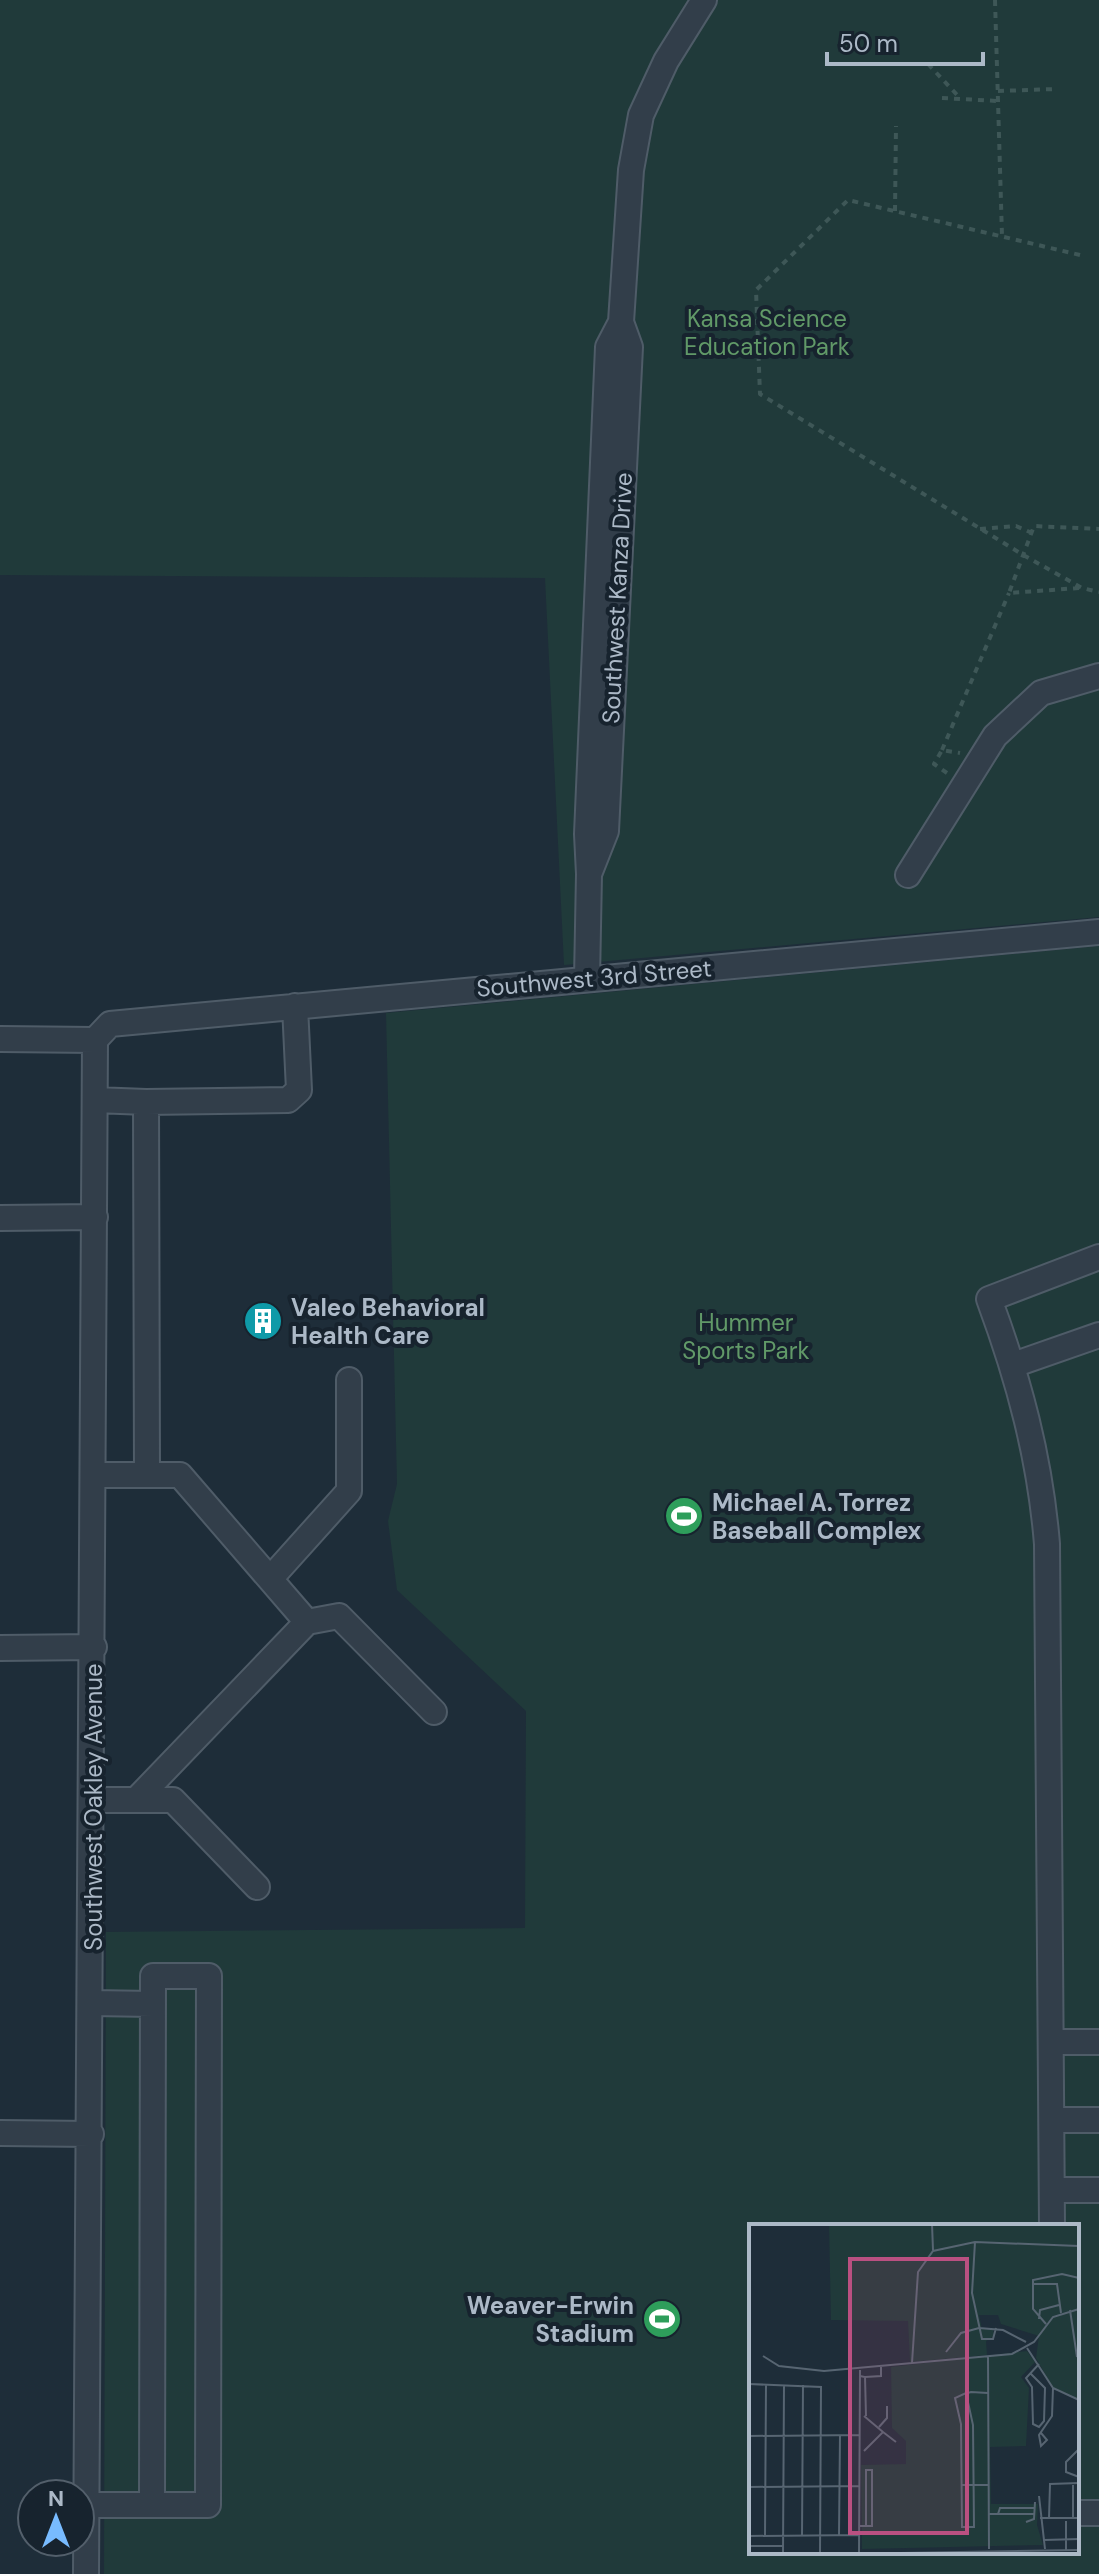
<svg xmlns="http://www.w3.org/2000/svg" width="1099" height="2574" font-family="'DM Sans',sans-serif">
  <rect width="100%" height="100%" fill="#1e2d39"/>
  <path fill="#203a3a" fill-rule="evenodd" d="M0,0H1099V917L564,965L545,578L0,575Z
    M1099,946V2574H104L106,1932L525,1928L526,1711L397,1590L388,1521L397,1484L386,1013ZM751,2226H1077V2552H751Z"/>
  <g fill="none" stroke-linecap="round" stroke-linejoin="round">
    <defs>
      <path id="minor" d="M589,874L606,831L630,347L621,322L631,170L641,115L666,61L704,0
        M908,875L995,736L1041,693L1099,676
        M587,979L589,874L587,834L608,347L621,322
        M0,1039L95,1040
        M95,1040L110,1024L1099,932
        M95,1100L146,1102L147,1475
        M146,1102L288,1100L299,1090L295,1006
        M0,1218L95,1217
        M1013,1365L1099,1335
        M94,1475H180L307,1622
        M270,1579L349,1491V1380
        M0,1648L94,1647
        M93,1800H173L257,1887
        M136,1800L307,1622L339,1616L434,1712
        M92,2003L153,2004
        M1051,2042H1099
        M1052,2120H1099
        M0,2133L91,2134
        M1052,2190H1099
        M1052,2226L1047,1544C1040,1458 1019,1380 989,1299L1099,1257
        M87,2505H208L209,1976H153L152,2505
        M1077,2513H1099
        M86,2574L95,1040"/>
    </defs>
    <use href="#minor" stroke="#4f5c68" stroke-width="28"/>
    <path stroke="#3e5757" stroke-width="4" stroke-dasharray="6 6" stroke-linecap="butt" d="M995,0L1002,236
      M928,64L959,97
      M998,91L1057,89
      M942,98L998,101
      M895,211L896,126
      M1080,255L848,200L756,290L760,394L1025,556L1082,588L1099,592
      M980,529L1016,526L1032,533
      M1079,588L1009,593L1034,526L1099,529
      M942,750L1009,593
      M947,773L934,764L942,750L960,753"/>
    <use href="#minor" stroke="#323e4a" stroke-width="24"/>
  </g>
  <defs>
    <symbol id="building-disc" viewBox="-11 -11 22 22"><circle r="9.5" fill="#0f9aa8" stroke="#17232e"/><path d="M-4-6H4V6H1V3H-1V6H-4ZM-2.5-4.3h1.7v1.8h-1.7ZM.8-4.3h1.7v1.8H.8ZM-2.5-1h1.7V.8h-1.7ZM.8-1h1.7V.8H.8Z" fill="#fff"/></symbol>
    <symbol id="stadium-disc" viewBox="-11 -11 22 22"><circle r="9.5" fill="#2e9e5b" stroke="#17232e"/><path d="M0-5a6.5 5 0 1 0 0 10a6.5 5 0 1 0 0-10ZM-3.5-1.8h7v3.6h-7Z" fill="#fff"/></symbol>
  </defs>
  <g fill-rule="evenodd">
    <use href="#building-disc" x="241" y="1299" width="44" height="44"/>
    <use href="#stadium-disc" x="662" y="1494" width="44" height="44"/>
    <use href="#stadium-disc" x="640" y="2297" width="44" height="44"/>
  </g>
  <g text-anchor="middle" dominant-baseline="central" stroke-width="8" stroke-linejoin="round" paint-order="stroke">
    <g font-size="24" fill="#619968" stroke="#17232e">
      <text x="767" y="318">Kansa Science<tspan x="767" dy="28">Education Park</tspan></text>
      <text x="746" y="1322">Hummer<tspan x="746" dy="28">Sports Park</tspan></text>
    </g>
    <g font-size="24" fill="#acb9c7" stroke="#17232e">
      <text transform="translate(617 598) rotate(-87)">Southwest Kanza Drive</text>
      <text transform="translate(594 978) rotate(-5)">Southwest 3rd Street</text>
      <text transform="translate(93 1807) rotate(-90)">Southwest Oakley Avenue</text>
    </g>
    <g font-size="24" font-weight="bold" fill="#acb9c7" stroke="#17232e" text-anchor="start">
      <text x="291" y="1307">Valeo Behavioral<tspan x="291" dy="28">Health Care</tspan></text>
      <text x="712" y="1502">Michael A. Torrez<tspan x="712" dy="28">Baseball Complex</tspan></text>
      <text x="634" y="2305" text-anchor="end">Weaver-Erwin<tspan x="634" dy="28">Stadium</tspan></text>
    </g>
  </g>
  <g transform="translate(749 2224)">
    <rect width="330" height="330" fill="#1e2d39"/>
    <path d="M80,0H330V176L304,164L287,134L290,112L252,100L249,91H230L233,105L244,104L245,112L237,117L238,131L161,138L159,97L82,96ZM278,127L286,138L272,153L280,164L277,222L241,223L242,280H289L288,301L294,321L113,325L112,241L157,240V217L143,204L142,143Z" fill="#203a3a"/>
    <path fill="none" stroke="#576572" stroke-width="2" d="M183,0L184,26M226,18L223,69L233,115H244L247,104M284,60H308L312,89M321,86L328,133M290,95L291,86L310,81M297,100L284,85V56L313,50L330,54M278,124L304,164L330,176M197,128L212,109L230,104L254,106L277,118M14,132L30,142L75,147L263,130L285,118L304,93L330,85M239,133L240,325M163,139L169,48L184,27L226,18L330,22M282,150L296,164L295,197L290,203L284,200L283,163L277,154L290,140M111,152L116,153L117,192M116,153L132,152V142M0,160L72,163L71,330M217,169L224,201L225,303H213L212,200L206,174L217,169H219L222,168L239,169M115,192L134,208M130,203L138,194V182M292,209L298,216L292,222L290,211L303,192L304,164M0,212L111,211M330,225L317,238V248L330,253M115,227L134,208L147,218M213,261H240M324,261V294M0,263L111,262M290,272L296,325M240,290H286M249,290L251,284H286M291,294H330M300,294L301,260L330,259M277,298L285,295L286,278M110,302H123V246H117V302M16,311L17,160M90,311L91,211M0,312L110,311M53,312L54,161M295,316L330,315M0,322H34M317,326V297M34,330L35,161M92,330L330,326M110,330L111,146"/>
    <path fill="#ba5081" fill-opacity="0.15" stroke="#ba5081" stroke-width="4" d="M101,35H218V309H101Z"/>
    <rect width="330" height="330" fill="none" stroke="#acb9c7" stroke-width="4"/>
  </g>
  <g transform="translate(56 2518)"><circle r="38" fill="#17232e" stroke="#535f6b" stroke-width="2"/>
  <path d="M0-6L14 30L0 20L-14 30Z" fill="#78bbff"/>
  <text y="-12" font-size="22" font-weight="bold" text-anchor="middle" fill="#acb9c7">N</text>
  </g>
  <path d="M827 52v12h156v-12" fill="none" stroke="#acb9c7" stroke-width="4"/>
  <text x="839" y="52" font-size="24" fill="#acb9c7" stroke="#17232e" stroke-width="6" paint-order="stroke">50 m</text>
</svg>
